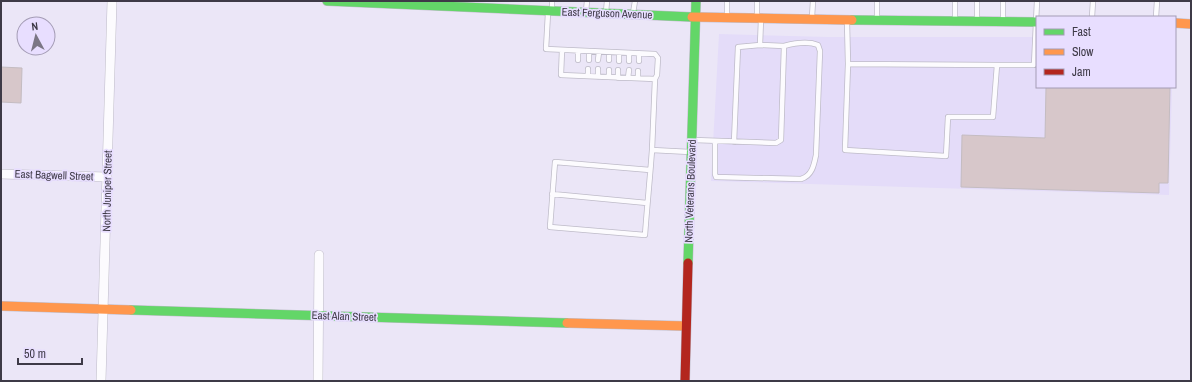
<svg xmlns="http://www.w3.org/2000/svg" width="1192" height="382" font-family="'Archivo Narrow',sans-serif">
  <rect width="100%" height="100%" fill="#ebe6f7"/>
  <path fill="#e4dcf9" d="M719,34L828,37H1037V87H1172L1169,195L711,181Z"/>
  <path fill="#d7c7ca" stroke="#c4bcc1" d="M1,67L22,68L21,103L1,102Z
    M1046,87H1170L1168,183H1159V193L961,187L962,135L1045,138Z"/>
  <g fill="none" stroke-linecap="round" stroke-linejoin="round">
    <defs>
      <path id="lane" d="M727,1V17
        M757,1V17
        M1003,1V21
        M552,9V1
        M586,11L587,1
        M606,12L607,1
        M548,13L546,49L655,54L658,58L657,75L655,79L652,150L690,152
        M633,13L635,1
        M812,17L813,1
        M1092,17L1093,1
        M1156,17L1157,1
        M877,19V1
        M955,19V1
        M977,19V1
        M847,21L848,64L845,150L946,156L948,117H993L997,65H1034L1037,1
        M562,50L561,75L655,79
        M578,60V51
        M589,60V51
        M598,60L599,52
        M609,60V52
        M619,61V53
        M629,61V53
        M639,61V54
        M848,64L997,65
        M588,76V69
        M598,77V69
        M609,77V70
        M618,78V70
        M628,78L629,70
        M638,78V71
        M694,140L776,143L781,140L784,46L760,45L761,19
        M715,141V174L716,177L801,179C812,176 814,165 816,155L820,51L818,45C808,41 795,43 784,46
        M734,142L738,47L760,45
        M650,170L555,162L550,227L645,235C647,207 650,178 652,150
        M552,194L647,203"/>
      <path id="street" d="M1,174L107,177
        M101,381L112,1
        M318,381L319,255"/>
      <path id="fast" d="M327,1L692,17
        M852,20L1037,22
        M688,263L696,1
        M131,310L567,323"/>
      <path id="slow" d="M692,17L852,20
        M1175,23L1191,24
        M1,306L131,310
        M567,323L686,326"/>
      <path id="jam" d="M685,381L688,263"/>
    </defs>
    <use href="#lane" stroke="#bebbc8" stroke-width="6"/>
    <use href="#street" stroke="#bebbc8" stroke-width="10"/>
    <use href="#fast" stroke="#bebbc8" stroke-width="10"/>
    <use href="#slow" stroke="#bebbc8" stroke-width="10"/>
    <use href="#jam" stroke="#bebbc8" stroke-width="10"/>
    <use href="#lane" stroke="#fcfbfe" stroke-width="4.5"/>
    <use href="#street" stroke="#fcfbfe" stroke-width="9"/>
    <use href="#fast" stroke="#63d668" stroke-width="9"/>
    <use href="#slow" stroke="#ff974d" stroke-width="9"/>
    <use href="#jam" stroke="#b3261e" stroke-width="9"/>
  </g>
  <g text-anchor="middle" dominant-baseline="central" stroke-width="3.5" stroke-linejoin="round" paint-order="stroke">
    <g font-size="11" fill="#3e3a47" stroke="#e8deff">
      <text transform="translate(607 13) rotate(2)">East Ferguson Avenue</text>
      <text transform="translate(54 175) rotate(2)">East Bagwell Street</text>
      <text transform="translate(107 191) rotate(-89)">North Juniper Street</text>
      <text transform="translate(690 191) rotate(-88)">North Veterans Boulevard</text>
      <text transform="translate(344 316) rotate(2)">East Alan Street</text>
    </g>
  </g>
  <rect width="1192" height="382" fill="none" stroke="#3e3a47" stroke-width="4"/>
  <rect x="1036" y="16" width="140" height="72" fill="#e8deff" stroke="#a49cb5"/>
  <rect x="1044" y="29" width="20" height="6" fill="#63d668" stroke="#a49cb5"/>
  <text x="1072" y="36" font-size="12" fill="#3e3a47">Fast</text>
  <rect x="1044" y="49" width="20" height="6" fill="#ff974d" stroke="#a49cb5"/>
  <text x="1072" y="56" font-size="12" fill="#3e3a47">Slow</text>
  <rect x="1044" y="69" width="20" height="6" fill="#b3261e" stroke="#a49cb5"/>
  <text x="1072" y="76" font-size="12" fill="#3e3a47">Jam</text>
  <g transform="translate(36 36) rotate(353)"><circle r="19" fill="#e8deff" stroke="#a49cb5"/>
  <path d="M0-3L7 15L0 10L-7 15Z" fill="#7b7685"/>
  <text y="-6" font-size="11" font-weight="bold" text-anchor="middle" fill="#3e3a47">N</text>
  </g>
  <path d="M18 358v6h64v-6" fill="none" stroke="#3e3a47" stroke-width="2"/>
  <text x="24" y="358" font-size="12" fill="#3e3a47" stroke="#e8deff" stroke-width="3" paint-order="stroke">50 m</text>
</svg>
